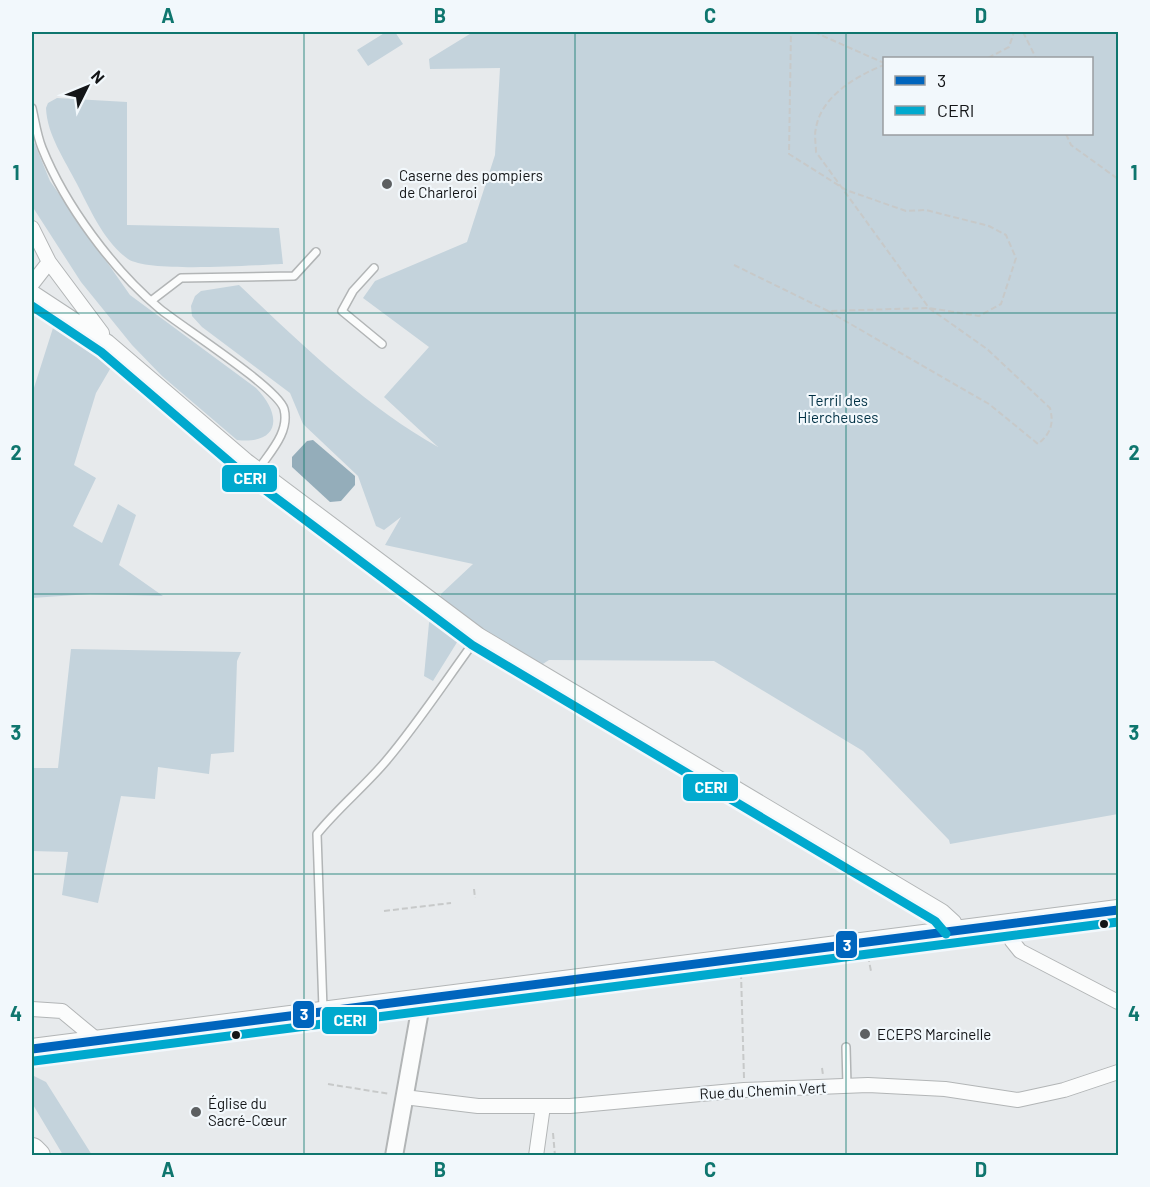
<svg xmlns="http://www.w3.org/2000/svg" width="1150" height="1187" font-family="Barlow,sans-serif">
  <rect width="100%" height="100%" fill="#e7eaec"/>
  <path fill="#c4d3dc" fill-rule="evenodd" d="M386,32H395L403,44L368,66L357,50Z
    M473,32H1118V814L950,844L949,840L863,751L714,661L549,660L535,669L438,605L441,594L473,564L385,545L401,517L384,530L376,526L358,476L303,424L290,393L202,327L192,316L191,306L195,296L201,291L239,285C300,343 364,405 438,447L384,397L429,347L363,298L375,281L467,242L495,155L500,68L430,69L429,59ZM884,58H1092V134H884Z
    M57,98L127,102V225L279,228L283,264C253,265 149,273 128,259C104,242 90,209 77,184C65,160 47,135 46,108L48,103Z
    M32,137L50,181L130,295L256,388C282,414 281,445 237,440L162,376L132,345L81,282L32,206Z
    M59,309L120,352L96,393L74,465L96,478L73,526L102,543L118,504L136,515L119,565L163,596L90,594L32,598V394Z
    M435,611L464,631L433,681L424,676L429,623Z
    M71,649L241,652L237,661L234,752L211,754L209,774L158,767L155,799L121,796L98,903L62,895L68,852L32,851V768H58Z
    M32,1075L46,1082L92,1155H63L32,1103Z"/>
  <path fill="#94adba" d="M313,440L355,476V485L341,501L330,502L292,467V457L307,441Z"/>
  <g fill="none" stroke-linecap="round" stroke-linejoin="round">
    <defs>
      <path id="service" d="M32,108C35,121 37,136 42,148C65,205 113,270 160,309C182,327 278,388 284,409C290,432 270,452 258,470
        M374,268L353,291L342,311L382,344
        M151,301L181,278L294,276L316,252
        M323,1009L317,834C338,808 364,787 386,761C419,722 448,677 479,635
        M846,1047L847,1086"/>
      <path id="minor" d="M32,228L49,262L102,333
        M32,284L49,262
        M32,292L108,342L247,461L479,635L942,911L954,922L957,930
        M1006,925L1012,941L1020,951L1118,1002
        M32,1009L62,1011L97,1040
        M404,1097L478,1106H570L744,1090L868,1085L945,1089L1018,1100L1064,1090L1118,1072
        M536,1156L543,1106"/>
      <path id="tertiary" d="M394,1156L422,999"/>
      <path id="secondary" d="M32,1049L1118,910"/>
      <path id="motorway" d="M32,1151L37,1156"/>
    </defs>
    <use href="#service" stroke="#b2b5b6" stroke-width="10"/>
    <use href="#minor" stroke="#b2b5b6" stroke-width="16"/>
    <use href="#tertiary" stroke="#b2b5b6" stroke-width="20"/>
    <use href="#secondary" stroke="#b2b5b6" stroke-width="22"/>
    <use href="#motorway" stroke="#b2b5b6" stroke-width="28"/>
    <path stroke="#c7c9c9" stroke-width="2" stroke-dasharray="6 3" stroke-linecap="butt" d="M814,32L884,63
      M1023,32L1036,58
      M988,58L1009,47L1014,32
      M1066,134L1071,145L1118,179
      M734,265L828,311L929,308L979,316L1001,304L1016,258L1006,235L989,226L926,210L906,211L846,190L789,154L791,32
      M828,311L989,404L1038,444C1051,433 1054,424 1050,408L987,349L929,308L816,152C816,144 814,135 816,128C821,96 858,75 884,65
      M474,889L475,898
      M384,911L451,903
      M868,956L871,971
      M741,973L744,1078
      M822,1068L823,1075
      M328,1084L390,1094
      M553,1133L555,1156"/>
    <use href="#service" stroke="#fbfcfc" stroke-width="7"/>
    <use href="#minor" stroke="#fbfcfc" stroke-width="14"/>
    <use href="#tertiary" stroke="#fbfcfc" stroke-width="16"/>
    <use href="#secondary" stroke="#fbfcfc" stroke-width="20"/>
    <use href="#motorway" stroke="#fbfcfc" stroke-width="26"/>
    <defs>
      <path id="bus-1" d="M32,1049L1118,910"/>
      <path id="bus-2" d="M32,306L101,352L240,471L472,645L935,921L946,934
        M34,1061L1118,922"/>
    </defs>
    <use href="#bus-1" stroke="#f2f8fc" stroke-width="14"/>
    <use href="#bus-2" stroke="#f2f8fc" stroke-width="14"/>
    <use href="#bus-1" stroke="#0065bd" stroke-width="9"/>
    <use href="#bus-2" stroke="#00a9ce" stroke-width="9"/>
  </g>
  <path fill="none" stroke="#0f766e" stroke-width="1.5" stroke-opacity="0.55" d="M304,32V1156M575,32V1156M846,32V1156M32,313H1118M32,594H1118M32,874H1118"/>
  <g fill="#5d6062" stroke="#f2f8fc" stroke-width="2">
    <circle cx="387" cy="184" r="6"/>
    <circle cx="865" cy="1034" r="6"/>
    <circle cx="196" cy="1112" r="6"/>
  </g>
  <g fill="#131517" stroke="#f2f8fc" stroke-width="2">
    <circle cx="1104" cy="924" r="5"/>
    <circle cx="236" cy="1035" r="5"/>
  </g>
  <g text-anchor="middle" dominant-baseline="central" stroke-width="4.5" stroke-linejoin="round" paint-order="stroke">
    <g font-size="15" fill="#131517" stroke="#f2f8fc" text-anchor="start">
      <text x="399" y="175">Caserne des pompiers<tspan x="399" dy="17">de Charleroi</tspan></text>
      <text x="877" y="1034">ECEPS Marcinelle</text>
      <text x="208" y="1103">Église du<tspan x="208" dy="17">Sacré-Cœur</tspan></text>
    </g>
    <g font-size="15" fill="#003044" stroke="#f2f8fc">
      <text x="838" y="400">Terril des<tspan x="838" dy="17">Hiercheuses</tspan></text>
    </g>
    <g font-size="15" fill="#131517" stroke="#f2f8fc">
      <text transform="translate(763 1090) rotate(-3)">Rue du Chemin Vert</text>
    </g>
  </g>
  <g stroke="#f2f8fc" stroke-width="2">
    <rect x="221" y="464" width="57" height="29" rx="6" fill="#00a9ce"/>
    <rect x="682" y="773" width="57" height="29" rx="6" fill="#00a9ce"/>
    <rect x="835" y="930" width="23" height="29" rx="6" fill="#0065bd"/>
    <rect x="292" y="1000" width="23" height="29" rx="6" fill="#0065bd"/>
    <rect x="321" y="1006" width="57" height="29" rx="6" fill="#00a9ce"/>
  </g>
  <g font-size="16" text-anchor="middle" font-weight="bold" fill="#fff">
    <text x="250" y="484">CERI</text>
    <text x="711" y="793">CERI</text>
    <text x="847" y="951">3</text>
    <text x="304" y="1020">3</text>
    <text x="350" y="1026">CERI</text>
  </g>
  <rect width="1150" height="1187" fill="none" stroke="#f2f8fc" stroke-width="66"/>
  <rect x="883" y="57" width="210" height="78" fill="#f2f8fc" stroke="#999da0" stroke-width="1.5"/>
  <rect x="895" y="76" width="30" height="9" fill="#0065bd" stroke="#999da0" stroke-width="1.5"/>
  <text x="937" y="87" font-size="18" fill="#131517">3</text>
  <rect x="895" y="106" width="30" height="9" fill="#00a9ce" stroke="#999da0" stroke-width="1.5"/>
  <text x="937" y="117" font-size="18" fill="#131517">CERI</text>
  <g transform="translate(87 87) rotate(47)" stroke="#f2f8fc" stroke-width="4.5" paint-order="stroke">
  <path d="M0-4.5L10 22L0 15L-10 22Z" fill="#131517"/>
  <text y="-9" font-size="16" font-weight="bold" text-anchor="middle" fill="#131517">N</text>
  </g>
  <rect x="33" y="33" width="1084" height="1121" fill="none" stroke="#0f766e" stroke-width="2"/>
  <g font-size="20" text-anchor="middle" font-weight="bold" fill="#0f766e">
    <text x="168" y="23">A</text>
    <text x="440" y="23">B</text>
    <text x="710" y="23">C</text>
    <text x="981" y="23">D</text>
    <text x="16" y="180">1</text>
    <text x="1134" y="180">1</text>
    <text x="16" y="460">2</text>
    <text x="1134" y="460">2</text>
    <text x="16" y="740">3</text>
    <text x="1134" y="740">3</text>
    <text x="16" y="1021">4</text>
    <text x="1134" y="1021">4</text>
    <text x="168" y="1177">A</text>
    <text x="440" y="1177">B</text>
    <text x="710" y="1177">C</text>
    <text x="981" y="1177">D</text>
  </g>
</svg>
